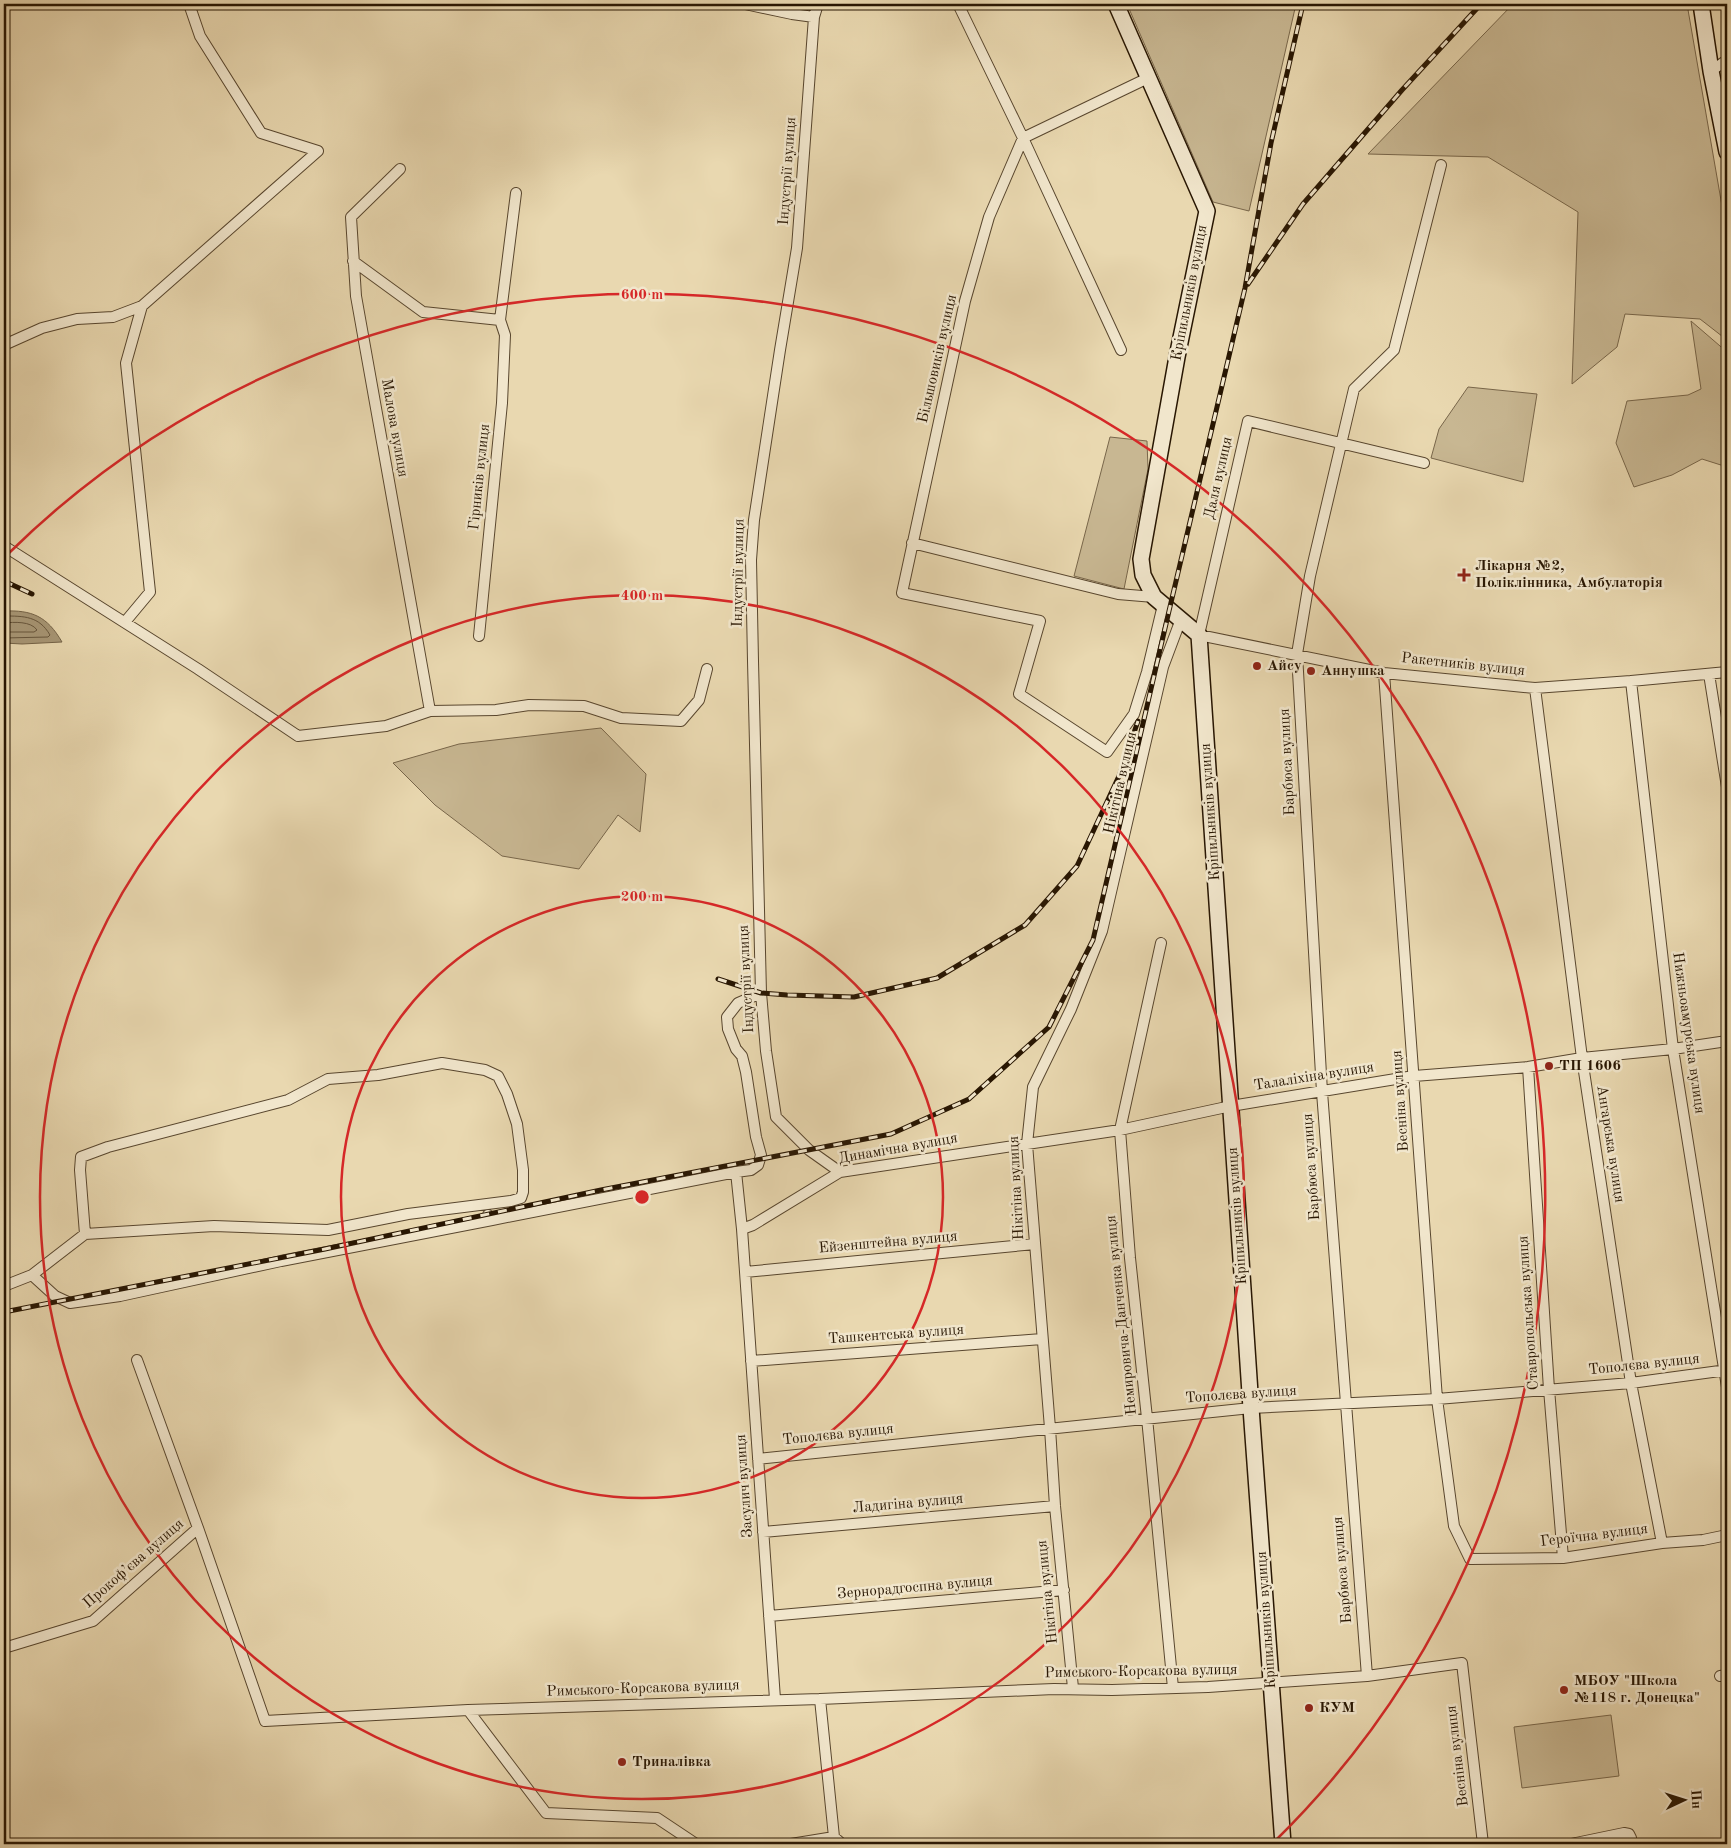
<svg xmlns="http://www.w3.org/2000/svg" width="1731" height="1848" font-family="'Old Standard TT',serif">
  <rect width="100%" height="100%" fill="#e9d8b0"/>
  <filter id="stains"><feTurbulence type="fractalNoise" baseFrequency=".004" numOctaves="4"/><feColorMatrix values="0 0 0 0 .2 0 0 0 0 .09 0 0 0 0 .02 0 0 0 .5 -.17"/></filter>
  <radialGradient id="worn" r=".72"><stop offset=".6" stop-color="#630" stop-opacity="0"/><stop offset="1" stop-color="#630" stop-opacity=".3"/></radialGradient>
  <path fill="#c8b792" stroke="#78664a" d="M1127,4H1296L1249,211L1213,202Z
    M1513,4H1687L1727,235V340L1700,319L1625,314L1617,347L1572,384L1578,212L1488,157L1368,154Z
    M1691,321L1727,352V448L1724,466L1702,459L1672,475L1634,487L1616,443L1627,401L1688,395L1701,389Z
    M1468,387L1537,394L1523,482L1431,458L1439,429Z
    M1110,437L1147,441L1148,469L1124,589L1074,576Z
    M601,728L646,774L640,832L618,815L579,869L502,856L435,805L393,763L459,744Z
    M1611,1715L1619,1776L1522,1788L1514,1727Z"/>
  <path fill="#a79675" stroke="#746347" d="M4,611C32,610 47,616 62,642L22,644L4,643Z"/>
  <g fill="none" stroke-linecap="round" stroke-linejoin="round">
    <path stroke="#68563c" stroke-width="1" d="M4,616C24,616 39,616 50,635L48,637L4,638
      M4,623C14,622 31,621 37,630L34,632H4"/>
    <defs>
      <path id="street" d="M189,4L200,36L261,133L318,151
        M745,4L792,14L814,17
        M818,4L814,17L797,248L780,350L754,520L751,560L753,661L761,993L766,1051L776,1117L809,1150L840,1172
        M958,4L1023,138L1121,350
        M1711,71L1727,60
        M1148,78L1023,138L989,217L965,301L902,593L1040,621L1019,694L1107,752L1134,714L1147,672L1163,605
        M400,169L351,217L356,296L430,711
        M353,261L423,312L500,320
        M4,345L42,328L77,319L113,317L142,306
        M1424,463L1248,421L1199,635L1384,673L1535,688L1631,681L1727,672
        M912,543L1118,594L1154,597
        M4,546L198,669L298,736L386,726L430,711L496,710L529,705L584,706L621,718L681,721L699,700L707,669
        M125,622L150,592L126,363L142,306L318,151
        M479,636L502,403L505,335L500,320L516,193
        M1384,673L1437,1399L1454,1526L1470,1559L1563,1558L1662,1543L1703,1540L1727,1535
        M1709,674L1727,787
        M1631,681L1673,1049L1727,1387
        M1535,688L1582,1058L1631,1383L1662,1543
        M1161,943L1120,1130L1130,1258L1147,1418L1173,1688
        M1528,1067L1549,1389L1563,1558
        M736,1172L751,1170L758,1165L761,1155L756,1137L746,1072L742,1056L736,1049L728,1029L727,1017L738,1003L761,993
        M488,1215L492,1220L736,1172L742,1229
        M745,1272L1035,1244
        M32,1275L55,1296L70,1303L120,1296L281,1261L492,1220
        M4,1286L32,1275L85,1234L214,1226L328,1230L408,1214L511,1201L521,1198L523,1192V1170L517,1124L507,1094L498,1076L485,1070L442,1063L378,1075L328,1079L288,1100L108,1147L81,1157L80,1170L85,1234
        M137,1360L198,1528
        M751,1361L1042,1339
        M758,1459L1251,1408L1437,1399L1631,1383L1727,1370
        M763,1532L1055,1506
        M769,1616L1064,1590
        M4,1648L93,1621L198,1528L265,1721L468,1710L820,1699L1054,1689L1112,1690L1208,1687L1367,1676L1462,1663L1483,1844
        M1367,1676L1322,1092L1297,654L1310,576L1354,389L1394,350L1441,165
        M1720,1676L1727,1675
        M1073,1688L1055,1506L1050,1428L1027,1144L1033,1087L1071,1009L1102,931L1163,667L1181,619
        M775,1699L742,1229L753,1225L840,1172L1120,1130L1231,1106L1414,1076L1528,1067L1582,1058L1673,1049L1727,1041
        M820,1699L834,1837L842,1844
        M468,1710L546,1813L657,1818L696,1844
        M791,1844L834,1837
        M1571,1844L1624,1833L1629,1834L1631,1838V1844"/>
      <path id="secondary" d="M1116,4L1207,211L1177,357L1141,559L1143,575L1154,597L1199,635L1251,1408L1283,1844
        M1701,4L1711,71L1727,152"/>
    </defs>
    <use href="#street" stroke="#58462e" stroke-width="12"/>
    <use href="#secondary" stroke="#281602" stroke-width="18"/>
    <use href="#street" stroke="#f1e6cc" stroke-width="10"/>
    <use href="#secondary" stroke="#f1e6cc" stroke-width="15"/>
    <defs>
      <path id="rail" d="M1248,284L1303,204L1402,90L1481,4
        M4,581L32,594
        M718,979L761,993L787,995L854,997L937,978L1025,925L1077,866L1119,776L1138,721
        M4,1312L325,1249L601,1190L891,1134L969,1099L1049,1027L1093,940L1169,611L1245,288L1271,143L1303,4"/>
    </defs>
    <use href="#rail" stroke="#281602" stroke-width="5"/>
    <use href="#rail" stroke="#f1e6cc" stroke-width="3" stroke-dasharray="9" stroke-linecap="butt"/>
  </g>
  <g fill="none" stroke="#d62828" stroke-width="2.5">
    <circle cx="642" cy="1197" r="301"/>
    <circle cx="642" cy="1197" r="602"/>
    <path d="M9 553A903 903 0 1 1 1275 1841"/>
  </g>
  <g fill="#8f2418" stroke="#f1e6cc" stroke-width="2">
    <path d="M1461.5 567.5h5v5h5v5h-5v5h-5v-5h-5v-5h5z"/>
    <circle cx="1257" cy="666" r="5"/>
    <circle cx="1311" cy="671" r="5"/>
    <circle cx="1549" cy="1066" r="5"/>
    <circle cx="1564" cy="1690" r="5"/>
    <circle cx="1309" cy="1708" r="5"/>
    <circle cx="622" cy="1762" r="5"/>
  </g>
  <g text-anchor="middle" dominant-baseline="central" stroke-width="5" stroke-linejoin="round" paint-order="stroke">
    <g font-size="15" fill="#281602" stroke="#f1e6cc">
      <text transform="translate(788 171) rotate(-86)">Індустрії вулиця</text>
      <text transform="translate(1190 293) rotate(-79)">Кріпильників вулиця</text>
      <text transform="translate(938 359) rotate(-77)">Більшовиків вулиця</text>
      <text transform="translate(394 428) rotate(80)">Малова вулиця</text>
      <text transform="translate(480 477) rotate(-84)">Гірників вулиця</text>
      <text transform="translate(1219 478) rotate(-77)">Даля вулиця</text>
      <text transform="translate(739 573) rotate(-89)">Індустрії вулиця</text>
      <text transform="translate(1463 665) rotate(6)">Ракетників вулиця</text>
      <text transform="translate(1288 762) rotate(-93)">Барбюса вулиця</text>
      <text transform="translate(1121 783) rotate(-77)">Нікітіна вулиця</text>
      <text transform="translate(1211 812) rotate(-94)">Кріпильників вулиця</text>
      <text transform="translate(747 979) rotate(-93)">Індустрії вулиця</text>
      <text transform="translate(1688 1033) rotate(82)">Нижньоамурська вулиця</text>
      <text transform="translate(1314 1077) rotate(-9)">Талаліхіна вулиця</text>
      <text transform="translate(1401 1101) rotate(-94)">Весніна вулиця</text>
      <text transform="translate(1610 1144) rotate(81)">Ангарська вулиця</text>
      <text transform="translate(898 1149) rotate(-10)">Динамічна вулиця</text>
      <text transform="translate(1312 1167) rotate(-94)">Барбюса вулиця</text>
      <text transform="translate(1017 1188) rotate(-93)">Нікітіна вулиця</text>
      <text transform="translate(1238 1216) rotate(-94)">Кріпильників вулиця</text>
      <text transform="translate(888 1243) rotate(-5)">Ейзенштейна вулиця</text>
      <text transform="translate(1529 1313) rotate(-94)">Ставропольська вулиця</text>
      <text transform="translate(1122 1315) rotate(-96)">Немировича-Данченка вулиця</text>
      <text transform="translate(896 1335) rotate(-4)">Ташкентська вулиця</text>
      <text transform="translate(1644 1365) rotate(-6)">Тополєва вулиця</text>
      <text transform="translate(1241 1395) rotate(-4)">Тополєва вулиця</text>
      <text transform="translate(838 1435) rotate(-6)">Тополєва вулиця</text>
      <text transform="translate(745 1486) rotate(-94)">Засулич вулиця</text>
      <text transform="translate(908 1504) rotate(-5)">Ладигіна вулиця</text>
      <text transform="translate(1594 1536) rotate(-7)">Героїчна вулиця</text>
      <text transform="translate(134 1564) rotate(-41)">Прокоф’єва вулиця</text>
      <text transform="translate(1343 1570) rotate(-95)">Барбюса вулиця</text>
      <text transform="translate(915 1588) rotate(-5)">Зернорадгоспна вулиця</text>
      <text transform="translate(1048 1592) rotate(-96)">Нікітіна вулиця</text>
      <text transform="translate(1267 1620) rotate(-94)">Кріпильників вулиця</text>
      <text transform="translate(1141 1672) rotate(-1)">Римського-Корсакова вулиця</text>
      <text transform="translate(643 1689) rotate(-2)">Римського-Корсакова вулиця</text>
      <text transform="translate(1458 1756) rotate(-97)">Весніна вулиця</text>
    </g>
    <g font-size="15" font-weight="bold" fill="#281602" stroke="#f1e6cc" text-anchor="start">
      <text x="1475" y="566">Лікарня №2,<tspan x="1475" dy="17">Поліклінника, Амбулаторія</tspan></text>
      <text x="1267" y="666">Айсу</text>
      <text x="1321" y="671">Аннушка</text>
      <text x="1559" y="1066">ТП 1606</text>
      <text x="1574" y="1681">МБОУ "Школа<tspan x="1574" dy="17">№118 г. Донецка"</tspan></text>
      <text x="1319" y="1708">КУМ</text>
      <text x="632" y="1762">Триналівка</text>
    </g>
  </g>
  <circle cx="642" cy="1197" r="8" fill="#d62828" stroke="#f1e6cc" stroke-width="2.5"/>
  <g font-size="15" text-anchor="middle" font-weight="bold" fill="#d62828" stroke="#f1e6cc" stroke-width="5" stroke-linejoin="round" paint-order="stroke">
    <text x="642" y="299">600 m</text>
    <text x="642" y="600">400 m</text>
    <text x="642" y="901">200 m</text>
  </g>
  <rect width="1731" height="1848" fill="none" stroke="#e9d8b0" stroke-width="20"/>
  <rect x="5" y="5" width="1721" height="1838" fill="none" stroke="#281602" stroke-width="2.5"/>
  <rect x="10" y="10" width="1711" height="1828" fill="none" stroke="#281602"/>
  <g transform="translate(1684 1800) rotate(86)" stroke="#f1e6cc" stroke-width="4" paint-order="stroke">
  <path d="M0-4L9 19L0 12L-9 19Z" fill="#281602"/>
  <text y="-8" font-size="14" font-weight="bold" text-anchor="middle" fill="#281602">Пн</text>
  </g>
  <rect width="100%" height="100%" filter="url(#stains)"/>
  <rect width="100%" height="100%" fill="url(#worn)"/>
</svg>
